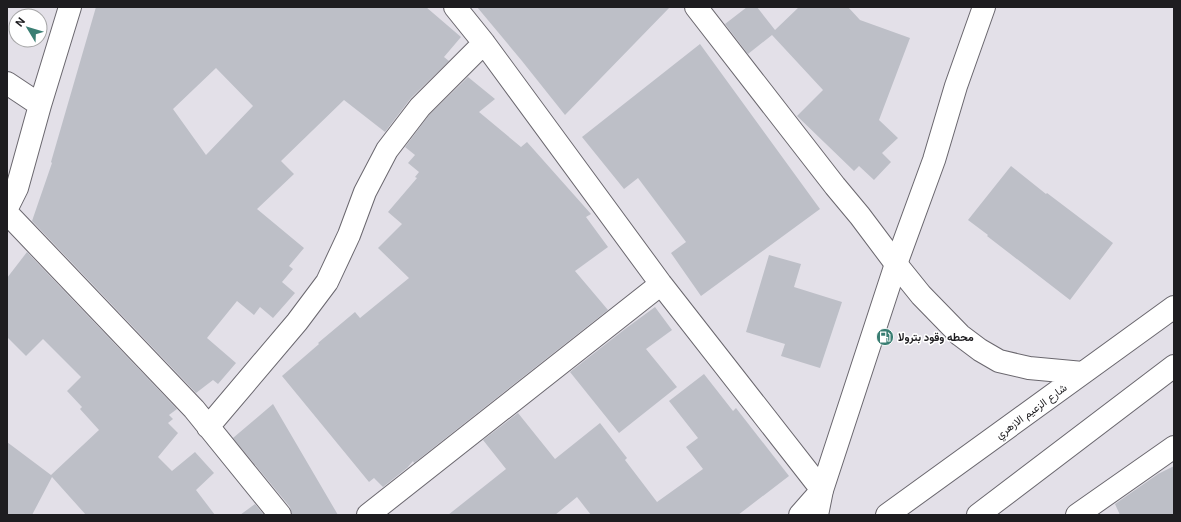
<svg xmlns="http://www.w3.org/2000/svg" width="1181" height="522" font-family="'DM Sans',Vazirmatn,sans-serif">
  <rect width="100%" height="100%" fill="#e3e0e8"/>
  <path fill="#bdbfc7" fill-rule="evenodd" d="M96,7H426L461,37L444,57L449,61L411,98L385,132L344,100L281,161L294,174L257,209L304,248L289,266L293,269L282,282L295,293L273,318L260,307L254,315L237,301L207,338L236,363L218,384L213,380L196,393L32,221L52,163L51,162ZM216,68L253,106L206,155L173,109Z
    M477,7H670L565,115L522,61Z
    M747,7H757L775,30L799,7H848L860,20L910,38L879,120L898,138L882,153L891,162L874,180L859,166L854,171L797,116L823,90L772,35L748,54L725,24Z
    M700,44L820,209L701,296L671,253L686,242L638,178L624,189L582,137Z
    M468,77L495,99L479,112L521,147L527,142L591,214L586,217L608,247L575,271L608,310L414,463L413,461L407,468L383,487L374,478L369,482L282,376L319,344L318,343L355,312L360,318L409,278L378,248L402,224L388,212L417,178L415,177L419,172L408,163L415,155L405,147L429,115Z
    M1011,166L1046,194L1047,193L1113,243L1070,300L987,236L988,235L968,220Z
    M27,252L177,409L169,415L173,419L168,423L178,433L158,457L172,471L195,452L214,473L196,490L215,515H86L52,477L32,515H7V442L51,475L99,430L80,409L82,407L67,391L81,377L43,339L26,356L7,337V278Z
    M769,255L801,264L794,287L842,302L820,368L781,356L785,344L746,332Z
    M655,307L672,330L646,349L677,387L619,433L570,372L625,329Z
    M704,374L733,411L736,408L789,476L738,515H591L577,497L555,515H448L506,469L483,440L518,413L555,459L600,423L627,458L625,460L657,502L703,469L686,447L698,438L669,401Z
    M273,404L338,515H292L290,507L233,438Z
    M1174,466V515H1120L1115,504L1158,474Z
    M255,504L264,515H240Z"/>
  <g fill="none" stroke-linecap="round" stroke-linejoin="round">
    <defs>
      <path id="minor" d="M455,7L484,43L661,284L822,490L800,515
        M696,7L835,186L860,216L896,264
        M7,83L40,105
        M7,208L17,188L40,105L70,7
        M7,213L194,409L280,515
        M208,427L297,322L327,282L349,235L365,192L387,150L420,107L484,43
        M368,515L661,284
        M1077,515L1174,447"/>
      <path id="tertiary" d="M817,515L822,490L896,264L934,160L956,86L984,7"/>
      <path id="primary" d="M896,264L921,295L960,335L980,350L999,361L1029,368L1083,373
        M887,515L1174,307
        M978,515L1174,366"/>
    </defs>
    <use href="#minor" stroke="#6a676e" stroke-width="24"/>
    <use href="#tertiary" stroke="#6a676e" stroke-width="24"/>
    <use href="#primary" stroke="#6a676e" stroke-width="24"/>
    <use href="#minor" stroke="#fff" stroke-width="22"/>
    <use href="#tertiary" stroke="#fff" stroke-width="22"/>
    <use href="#primary" stroke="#fff" stroke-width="22"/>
  </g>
  <defs>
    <symbol id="fuel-disc" viewBox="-11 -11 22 22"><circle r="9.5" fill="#3a7e73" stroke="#fff"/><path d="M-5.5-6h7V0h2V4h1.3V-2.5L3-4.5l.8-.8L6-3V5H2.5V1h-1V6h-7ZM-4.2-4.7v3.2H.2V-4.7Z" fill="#fff"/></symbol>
  </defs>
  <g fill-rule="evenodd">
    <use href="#fuel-disc" x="875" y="327" width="20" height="20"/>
  </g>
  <g text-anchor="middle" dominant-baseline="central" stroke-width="3" stroke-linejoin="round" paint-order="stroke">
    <g font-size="11" font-weight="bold" fill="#1e1d20" stroke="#fff" text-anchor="start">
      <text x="898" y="337">محطه وقود بترولا</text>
    </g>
    <g font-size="11" fill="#1e1d20" stroke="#fff">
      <text transform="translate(1031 411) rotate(-36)">شارع الزعيم الازهري</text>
    </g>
  </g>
  <rect width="1181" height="522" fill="none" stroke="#1e1d20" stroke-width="16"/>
  <g transform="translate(28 28) rotate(308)"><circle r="19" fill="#ffffff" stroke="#a5a5a6"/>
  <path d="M0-3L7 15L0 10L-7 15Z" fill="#3a7e73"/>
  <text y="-6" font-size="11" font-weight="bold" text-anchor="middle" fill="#1e1d20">N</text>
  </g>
</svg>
